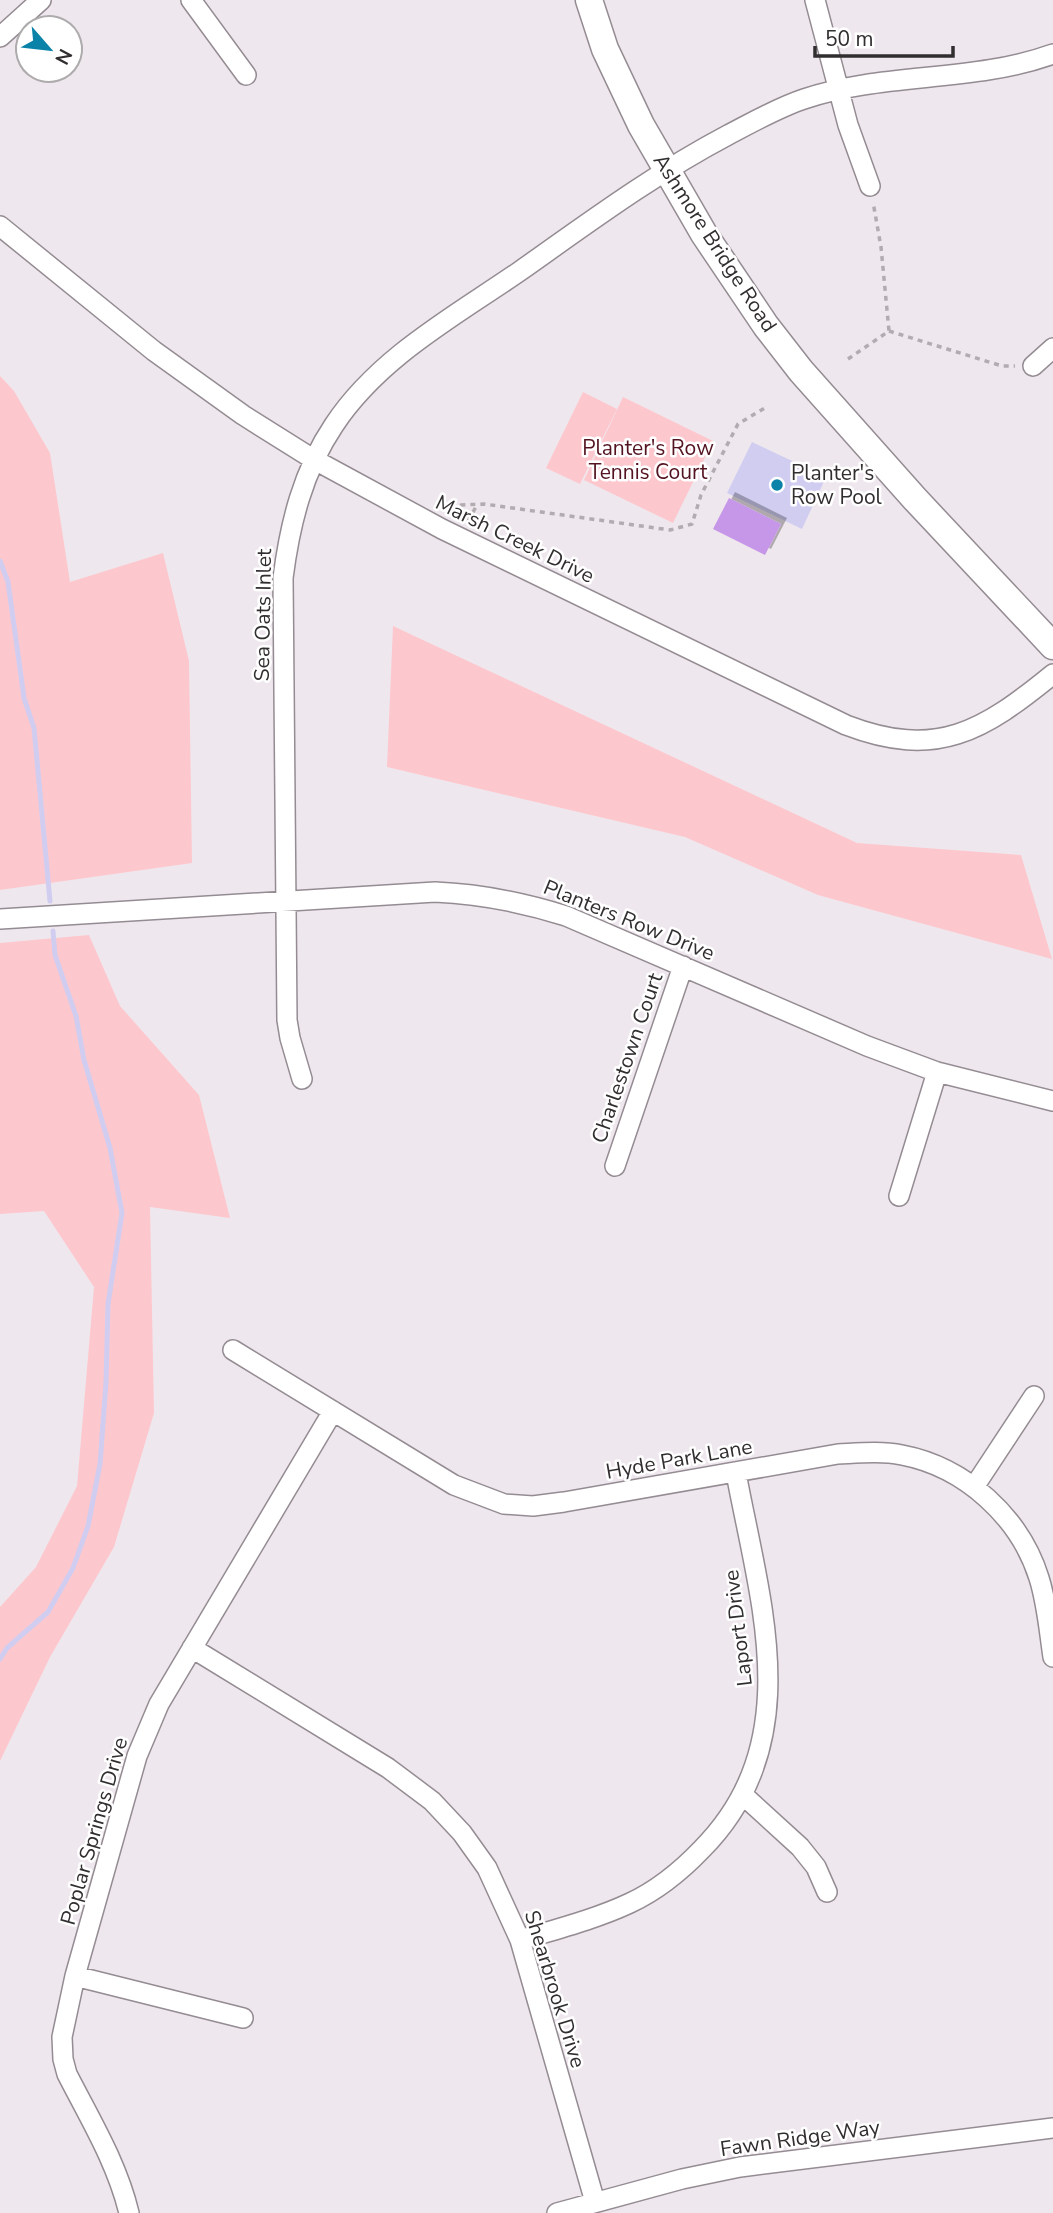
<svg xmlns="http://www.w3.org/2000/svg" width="1053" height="2213" font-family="'Nunito Sans',sans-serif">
  <defs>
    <filter id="shadow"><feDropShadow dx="6" dy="-6" stdDeviation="0" flood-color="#0004"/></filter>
  </defs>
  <rect width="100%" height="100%" fill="#efe7ee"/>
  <path fill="#fdc8cd" d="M0,376L14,391L50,453L70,582L163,553L189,661L192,863L0,890Z
    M583,392L617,409L580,484L546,468Z
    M623,397L713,441L673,523L584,480Z
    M393,626L857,843L1021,855L1052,959L818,895L685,837L387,767Z
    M89,935L120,1006L199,1095L230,1218L150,1207L154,1413L114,1547L50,1657L0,1761V1607L36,1567L77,1486L94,1287L44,1211L0,1214V943Z"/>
  <path fill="#d0cdf1" d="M752,442L826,477L802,529L727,493Z"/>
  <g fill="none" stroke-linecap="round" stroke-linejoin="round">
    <path stroke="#d0cdf1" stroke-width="5" d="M0,561L8,582L24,698L34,728L50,901
      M0,1659L7,1648L48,1612L73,1568L88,1526L100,1464L106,1383L108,1304L122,1213L110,1148L84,1060L76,1016L55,955L53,931"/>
  </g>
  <path fill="#c696e8" filter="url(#shadow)" d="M729,498L781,524L765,555L713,529Z"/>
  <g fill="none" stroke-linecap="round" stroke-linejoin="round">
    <defs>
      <path id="minor" d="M191,0L246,75
        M815,0L848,125L870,186
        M0,37L41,0
        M0,226L154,351L243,415L313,459L442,529L846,725C937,760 983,731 1053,674
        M1033,366L1053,348
        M0,919L435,892C481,894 522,902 566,916L867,1046L937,1072L1053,1101
        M302,1079L290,1038L287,1020L283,578C290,523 303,471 334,425C379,357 455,316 520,271C588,223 654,174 728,135C753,122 777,108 804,99C884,72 973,83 1053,54
        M615,1166L683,966
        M899,1196L937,1072
        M233,1350L454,1485L504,1504L533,1506L564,1502L838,1454C860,1453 881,1451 902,1455C965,1467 1020,1517 1039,1578C1047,1603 1049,1630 1053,1657
        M974,1487L1034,1396
        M192,1648L388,1768L432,1801L462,1833L487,1868L520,1940L595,2202
        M743,1795L800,1847L816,1867L827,1892
        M520,1940C557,1929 596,1919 630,1903C658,1890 681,1871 702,1849C808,1742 760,1602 736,1473
        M75,1976L243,2018
        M129,2213C117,2163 90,2119 67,2074L63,2059L62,2037L75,1976L137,1756L159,1704L333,1411
        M557,2213L682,2179L740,2167L1053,2128"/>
      <path id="secondary" d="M589,0L605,49L641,125L704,234L766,326L801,371L915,499L1053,646"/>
    </defs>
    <use href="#minor" stroke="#948c92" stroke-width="22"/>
    <use href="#secondary" stroke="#948c92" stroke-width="29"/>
    <path stroke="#b2acb1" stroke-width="3.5" stroke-dasharray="5 5" stroke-linecap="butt" d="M889,331L1002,366H1015
      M848,359L889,331L881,247L873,202
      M454,513L461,505L484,504L670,530L692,524L701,495L738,424L768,406
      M468,521L477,505"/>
    <use href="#minor" stroke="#fff" stroke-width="19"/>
    <use href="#secondary" stroke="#fff" stroke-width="26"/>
  </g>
  <circle fill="#0b83a8" stroke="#fff" stroke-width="2.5" cx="777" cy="485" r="7"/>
  <g text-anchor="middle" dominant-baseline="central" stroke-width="5" stroke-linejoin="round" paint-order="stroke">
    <g font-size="21" fill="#312e30" stroke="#fff">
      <text transform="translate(715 243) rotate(57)">Ashmore Bridge Road</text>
      <text transform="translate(515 539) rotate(26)">Marsh Creek Drive</text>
      <text transform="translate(263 615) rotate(-89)">Sea Oats Inlet</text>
      <text transform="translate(629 920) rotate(22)">Planters Row Drive</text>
      <text transform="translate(627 1058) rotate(-71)">Charlestown Court</text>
      <text transform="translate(679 1459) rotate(-10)">Hyde Park Lane</text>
      <text transform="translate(738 1628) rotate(-97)">Laport Drive</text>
      <text transform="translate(94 1831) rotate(-74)">Poplar Springs Drive</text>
      <text transform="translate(555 1989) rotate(73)">Shearbrook Drive</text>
      <text transform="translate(800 2138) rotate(-8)">Fawn Ridge Way</text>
    </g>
    <g font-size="21" fill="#531320" stroke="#fff">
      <text x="648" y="448">Planter's Row<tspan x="648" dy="24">Tennis Court</tspan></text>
    </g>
    <g font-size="21" fill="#312e30" stroke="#fff" text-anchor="start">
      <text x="791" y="473">Planter's<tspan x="791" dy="24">Row Pool</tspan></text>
    </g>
  </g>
  <g transform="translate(49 49) rotate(118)"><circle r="33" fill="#ffffff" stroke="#adabac" stroke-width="2"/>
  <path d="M0-5L12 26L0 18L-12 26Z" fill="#0b83a8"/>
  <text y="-10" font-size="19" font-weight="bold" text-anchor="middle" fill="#312e30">N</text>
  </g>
  <path d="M815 46v10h138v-10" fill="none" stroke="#312e30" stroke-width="3.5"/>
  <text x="825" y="46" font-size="21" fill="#312e30" stroke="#ffffff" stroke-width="5" paint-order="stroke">50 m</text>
</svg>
